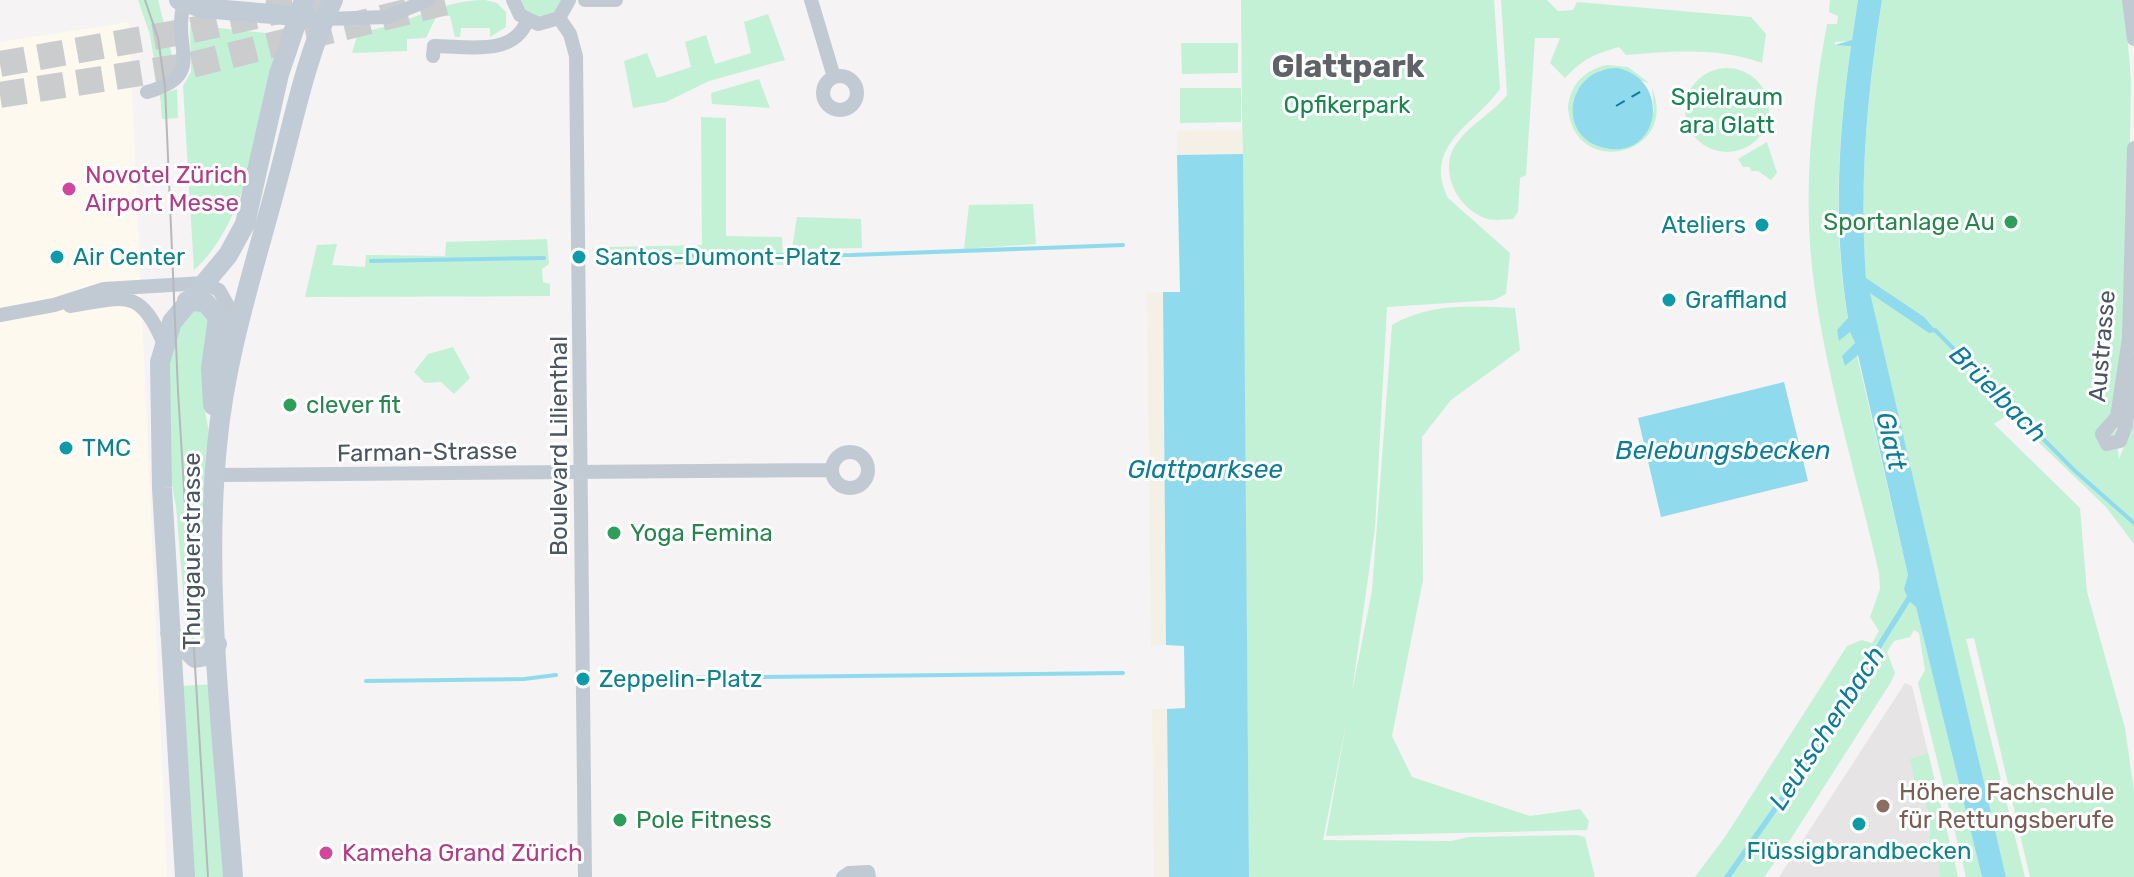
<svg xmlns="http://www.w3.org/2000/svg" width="2134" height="877" font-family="Rubik,sans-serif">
  <rect width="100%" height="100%" fill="#f5f3f3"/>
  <path fill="#fdf9ef" d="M129,22L167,877H0V42Z"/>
  <path fill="#e6e4e5" d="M1905,683L1912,686L1958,877H1779Z"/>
  <path fill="#c3f1d5" d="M138,0H158L175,67L157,78L150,35Z
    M485,0L497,3L506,12V27L490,37V28H461L460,37H455L450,16L437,15L426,38L407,39V51L352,53L358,32C405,27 438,0 485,0Z
    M521,0H562L555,12L535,17L525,10Z
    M1241,0H1494L1500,89C1474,125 1422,146 1448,198L1510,253L1506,294L1494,300L1387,307L1375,528L1352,692L1372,591L1392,325C1430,303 1471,306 1515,308L1520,350L1451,400L1422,437L1423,580L1392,736L1412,777L1530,816L1580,809L1589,821L1587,830L1326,836L1347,720L1323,840L1451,841L1469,837L1577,835L1585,837L1595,877H1249Z
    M1501,0H1547L1558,11L1573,10L1577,2L1751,17L1766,34L1762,63C1719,47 1671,51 1626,55L1619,47C1595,54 1584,58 1565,78L1550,63L1560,38H1535L1526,175L1520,178L1518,212L1513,219C1506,219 1495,221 1488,219C1457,210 1437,169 1457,143C1470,124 1493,113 1507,95Z
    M1830,0H1858L1852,41L1835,42V45H1851C1838,137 1832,227 1848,319L1837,331L1840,340L1850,331L1855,344L1843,356L1845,366L1857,355L1908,575L1907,596L1794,777L1732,868L1724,877H1695L1725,837L1847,646L1862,640L1872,643L1879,631L1870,617L1880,589L1879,573C1856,473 1820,357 1811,256C1804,178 1813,101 1827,24H1837L1838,16L1829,12Z
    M1882,0H2124L2131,79L2127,310L2113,412L2119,459L2134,422V544L2106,507L2009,414L1994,424L2080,508L2087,592L2125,728L2134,791V877H2030L1974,638L1966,639L2025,877H2006L1866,279C1859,179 1867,98 1882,0Z
    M768,14L785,60L709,81L666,102L633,108L624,61L647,53L657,78L691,67L685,42L706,35L715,64L751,53L744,22Z
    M190,25L266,33L276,44C262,115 249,221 194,270L183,86L191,72Z
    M1181,43H1238V73L1182,74Z
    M1607,65L1628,67L1649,83L1601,70L1586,79L1576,93L1596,145L1613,149L1654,111L1652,88C1680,156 1574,180 1568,108C1570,85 1584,70 1607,65Z
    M1685 110a42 42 0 1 1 84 0a42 42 0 1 1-84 0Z
    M759,79L770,108L712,104L711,93Z
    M1180,88H1241V122L1180,123Z
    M177,89L178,118L162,119L160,95Z
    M701,117L726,118V236L782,237L783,265L609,264V247L702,245Z
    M1767,142L1777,173L1771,180L1758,171H1751L1750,167H1743L1738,159Z
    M1033,204L1036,244L964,249L969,205Z
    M797,217L861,219L862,248L792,249Z
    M547,239L549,264L542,269L543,282L550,284V296L305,297L317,245L337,244L332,265L365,267L366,255L445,256L446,242Z
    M193,309L209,313L204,405L209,433L210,638L187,639L176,506C166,457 152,346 193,309Z
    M453,347L470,378L454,394L441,382L425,383L414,372L428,354Z
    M1910,602L1916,607L1982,877H1966L1918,683L1925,670L1919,633L1914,630L1910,637L1894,641L1887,652L1895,673L1891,682L1783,851L1764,877H1731L1800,778Z
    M213,684L225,877H194L182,686Z
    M1928,753L1958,877H1940L1938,855L1930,844V814L1915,782L1910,759Z"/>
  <path fill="#f5f0e5" d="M1242,130L1243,154L1177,155V131Z
    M1163,292L1166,645L1151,646L1147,293Z
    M1152,709H1167L1169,877H1154Z"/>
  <path fill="#90daee" d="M1858,0H1882C1867,94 1859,183 1866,278L1924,317L1937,332L1929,333L1870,293L2006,877H1982L1916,607L1910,602L1800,778L1731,877H1724L1794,777L1907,596L1904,589L1908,575L1858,355L1845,366L1842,356L1855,343L1850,332L1839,341L1837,330L1848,318C1833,227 1838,137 1851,46L1835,45L1852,40Z
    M1618,68C1673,81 1659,160 1605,148C1555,138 1566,67 1618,68Z
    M1243,154L1249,877H1169L1167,709L1185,708L1184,646L1166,645L1163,292H1180L1177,155Z
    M1784,382L1808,481L1661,517L1638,418Z"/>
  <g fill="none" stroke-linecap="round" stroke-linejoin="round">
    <path stroke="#90daee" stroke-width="4" d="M612,256L852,255L1123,245
      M371,261L544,258
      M1935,330L2075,471L2134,523
      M610,674L661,678L1123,673
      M366,681L524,679L556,675"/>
    <path stroke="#0c7c9b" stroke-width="2" stroke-dasharray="10 8" stroke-linecap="butt" d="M1616,106L1645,89"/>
    <path stroke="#caccce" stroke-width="26" stroke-dasharray="26 13" stroke-linecap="butt" d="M0,64L188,31L328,0
      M0,95L191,65L455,0"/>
    <path stroke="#c1cad2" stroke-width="14" d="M513,0L520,15L538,24L559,18L569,0
      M585,0H616
      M811,0L834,77
      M2129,0L2134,39
      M559,18L570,34L576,56L585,877
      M324,19L387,17L428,0
      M433,56L434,46C467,46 513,57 527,21
      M823 93a17 17 0 1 1 34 0a17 17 0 1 1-34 0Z
      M147,92C208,75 171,49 184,3
      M2134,148L2129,338L2117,417L2102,434L2107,444L2120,441L2126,425L2134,360
      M70,306C124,298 139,286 163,342
      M0,315L54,305L104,289L204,283L219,290L228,306L223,343
      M832 470a18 18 0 1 1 36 0a18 18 0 1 1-36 0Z
      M215,475L831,470
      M843,877L849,873L868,872L869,877"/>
    <path stroke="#c1cbd6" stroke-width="20" d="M179,0L202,8L308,17
      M187,301L205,302L218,317L211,368L213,405
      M170,633L195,658L206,656L217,644
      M185,877L162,488L160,362L172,322L228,255L245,224L279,74L304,0
      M233,877C223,738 203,585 217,446C225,357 253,272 276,186C293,124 305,58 333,0"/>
    <path stroke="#b5b8bd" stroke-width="2" d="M145,0L158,38L165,87L178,391L208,877"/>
  </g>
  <g fill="#d1479c" stroke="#fff" stroke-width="3">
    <circle cx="69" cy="189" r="8"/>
    <circle cx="326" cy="853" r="8"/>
  </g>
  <g fill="#2e9e5b" stroke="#fff" stroke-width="3">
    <circle cx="2011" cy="222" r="8"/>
    <circle cx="290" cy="405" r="8"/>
    <circle cx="614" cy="533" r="8"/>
    <circle cx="620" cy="820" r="8"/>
  </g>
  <g fill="#0f9aa8" stroke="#fff" stroke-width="3">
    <circle cx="1762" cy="225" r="8"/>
    <circle cx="57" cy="257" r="8"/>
    <circle cx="579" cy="257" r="8"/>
    <circle cx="1669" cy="300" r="8"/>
    <circle cx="66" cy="448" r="8"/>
    <circle cx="583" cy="679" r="8"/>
    <circle cx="1859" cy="824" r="8"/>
  </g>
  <circle fill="#8d6e63" stroke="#fff" stroke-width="3" cx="1883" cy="806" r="8"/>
  <g text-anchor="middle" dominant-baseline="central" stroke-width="6" stroke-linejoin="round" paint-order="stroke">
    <g font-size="24" fill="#17864f" stroke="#fff">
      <text x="1727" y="97">Spielraum<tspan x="1727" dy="28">ara Glatt</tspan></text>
      <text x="1347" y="105">Opfikerpark</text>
    </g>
    <g font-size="24" fill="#b23c85" stroke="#fff" text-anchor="start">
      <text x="85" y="175">Novotel Zürich<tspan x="85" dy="28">Airport Messe</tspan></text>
      <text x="342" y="853">Kameha Grand Zürich</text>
    </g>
    <g font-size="24" fill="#27864d" stroke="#fff" text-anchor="start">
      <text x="1995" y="222" text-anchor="end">Sportanlage Au</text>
      <text x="306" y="405">clever fit</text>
      <text x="630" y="533">Yoga Femina</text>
      <text x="636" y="820">Pole Fitness</text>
    </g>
    <g font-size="24" fill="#0d838f" stroke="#fff" text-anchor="start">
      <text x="1746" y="225" text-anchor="end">Ateliers</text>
      <text x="73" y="257">Air Center</text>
      <text x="595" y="257">Santos-Dumont-Platz</text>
      <text x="1685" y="300">Graffland</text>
      <text x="82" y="448">TMC</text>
      <text x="599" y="679">Zeppelin-Platz</text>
      <text x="1859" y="851" text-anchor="middle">Flüssigbrandbecken</text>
    </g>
    <g font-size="24" fill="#4a5661" stroke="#fff">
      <text transform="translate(2102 346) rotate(-85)">Austrasse</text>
      <text transform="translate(559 446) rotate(-90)">Boulevard Lilienthal</text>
      <text transform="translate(427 452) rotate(-1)">Farman-Strasse</text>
      <text transform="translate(192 551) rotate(-90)">Thurgauerstrasse</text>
    </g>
    <g font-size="24" fill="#785e54" stroke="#fff" text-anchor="start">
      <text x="1899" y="792">Höhere Fachschule<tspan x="1899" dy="28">für Rettungsberufe</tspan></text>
    </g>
    <g font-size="26" font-style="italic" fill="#0c7c9b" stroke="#fff">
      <text transform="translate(1998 394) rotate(45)">Brüelbach</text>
      <text transform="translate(1891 441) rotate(77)">Glatt</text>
      <text x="1723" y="450">Belebungsbecken</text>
      <text x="1205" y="469">Glattparksee</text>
      <text transform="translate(1827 728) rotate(-57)">Leutschenbach</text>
    </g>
    <g font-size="32" font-weight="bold" fill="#5f6368" stroke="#fff">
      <text x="1348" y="66">Glattpark</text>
    </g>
  </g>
</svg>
